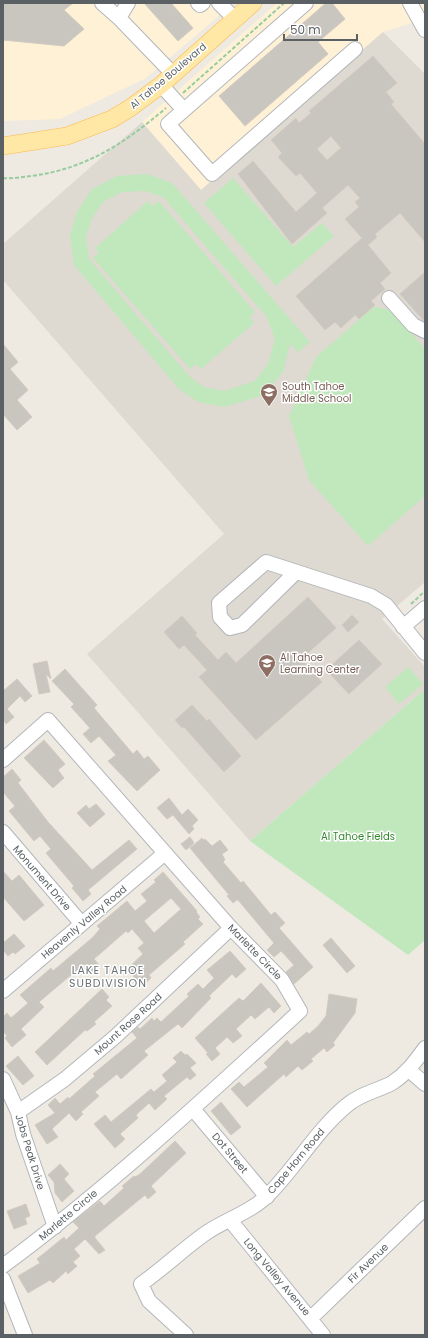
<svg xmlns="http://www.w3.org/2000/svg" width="428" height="1338" font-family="Poppins,sans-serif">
  <rect width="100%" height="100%" fill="#eeeae2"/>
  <path fill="#fff1d6" d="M3,3H234L146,78L60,119L3,121Z
    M277,3H425V19L383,32L201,190L142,122Z"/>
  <path fill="#ded9d1" d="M383,32L425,74V582L382,619L425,667V689L250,841L87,654L224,534L3,280V244L142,122L201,190Z"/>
  <path fill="#c1e8bc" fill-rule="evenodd" d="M147,174L172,183L310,342L298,352L290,344L283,372L264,395L224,407L198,402L178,388L74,265L70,236L77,212L92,189L117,176ZM145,191L163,197L266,316L275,339L268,364L255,381L224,391L204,387L189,376L89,259L86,237L92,218L103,202L122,192Z
    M233,178L293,247L322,223L334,236L276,286L204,203Z
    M148,201L153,206L159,201L255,312L250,317L254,323L201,369L196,364L190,369L93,258L99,253L95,248Z
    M374,307L391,310L425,349V496L368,546L309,480L289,416L316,357Z
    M408,667L423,684L399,704L385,687Z
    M425,689V940L408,955L250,841Z"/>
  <path fill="#c9c5bf" stroke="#d3cbc0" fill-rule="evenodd" d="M3,3H73L64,10L84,29L64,46L3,40Z
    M144,3H171L193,28L178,41Z
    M326,3H332L345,19L318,42L328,54L245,126L219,96Z
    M373,56L397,83L386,92L394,102L391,104L425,144V242L400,213L375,234L377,237L368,245L391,273L380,283L385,289L371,301L375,305L359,319L355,315L341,328L335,322L325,330L296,296L362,238L345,219L359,207L355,202L360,198L348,185L322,208L327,213L292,244L238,174L253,161L296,212L317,193L300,173L296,176L278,157L282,153L271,140L296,118L299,123L311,113L309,111ZM331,136L341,148L327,160L317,149Z
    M425,272V322L400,294Z
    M3,344L18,362L10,369L28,390L17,400L32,417L17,430L3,414Z
    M308,597L336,628L301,659L322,682L256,740L199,677L207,670L184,645L179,649L164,632L182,616L197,633L195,635L218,660L226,652L236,663Z
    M352,615L359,622L348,632L342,625Z
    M359,640L382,664L349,694L326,670Z
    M47,661L51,679L46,674L50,692L39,694L33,664Z
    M65,669L97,705L94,708L133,754L137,750L144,759L148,756L160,770L137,791L108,761L116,755L99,736L91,743L83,734L90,728L71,707L74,704L52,681Z
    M17,679L32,696L25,702L20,696L7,709L14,717L6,724L3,719V691Z
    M192,705L207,721L209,719L241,756L224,772L184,727L182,728L175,720Z
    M44,740L65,764L58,770L64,778L53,788L24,758Z
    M12,769L21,780L18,783L48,822L92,870L129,840L137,849L88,890L91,894L83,901L72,888L74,886L46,853L51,849L40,836L34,841L9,811L15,806L3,792V777Z
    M169,798L182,815L188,809L198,820L192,826L194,829L189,834L173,815L167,819L157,808Z
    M96,804L105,814L90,827L77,813L86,805L89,809Z
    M190,837L194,843L186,850L181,844Z
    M202,838L203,840L205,839L212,846L220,840L228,850L222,854L225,860L223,862L241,883L243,881L271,915L275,912L285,923L279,928L313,967L294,984L286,972L294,965L281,951L274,957L267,950L274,943L238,900H237L233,903L227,896L229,895L190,848Z
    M3,871L12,881L19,875L44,905L24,921L3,897Z
    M163,872L197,911L196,912L200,917L198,919L203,924L183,942L185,944L149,975L151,978L142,986L127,969L143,954L138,948L144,943L132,929L128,933L126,931L94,959L100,966L92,972L84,964L39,1002L44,1007L21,1029L26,1035L12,1047L5,1038L7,1036L3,1031V1017L7,1013L11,1018L28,1003L20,995L51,968L53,971L92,938L100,929L97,926L127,901L135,911L147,901L141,894L156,882L154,880ZM171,898L181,909L154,933L144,921Z
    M14,934L25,946L15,954L13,952L8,956L3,950V943Z
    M331,938L355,966L347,973L323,945Z
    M230,951L246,969L236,978L232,974L209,996L211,998L182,1028L178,1024L144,1051L148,1055L121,1079L117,1074L95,1092L99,1096L81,1112L83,1114L76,1121L69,1113L52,1129L58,1137L47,1144L35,1125L55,1113L48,1105L55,1098L60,1104L68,1097L69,1099L95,1076L93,1074L137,1038L132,1032L138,1027L140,1029L152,1018L154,1021L157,1018L161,1022L189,996L187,994L198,984L203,989L214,978L207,970Z
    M261,983L281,1006L274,1013L269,1007L255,1019L251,1015L236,1029L242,1036L233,1043L227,1037L215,1048L220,1054L212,1061L206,1054L208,1053L195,1038L239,998L243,1001Z
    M102,989L109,997L106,1000L112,1006L94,1022L96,1024L87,1031L85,1030L47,1065L35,1052Z
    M329,994L357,999L355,1013L333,1043L335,1045L327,1052L324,1048L311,1059L313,1061L302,1070L298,1066L286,1077L284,1074L247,1107L231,1089L239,1082L244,1087L268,1067L264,1063L287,1040L291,1045L307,1032L309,1034L318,1026L326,1016Z
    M181,1051L185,1055L187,1054L196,1063L190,1068L196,1075L190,1080L187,1077L164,1096L167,1099L155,1110L149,1103L136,1115L138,1118L120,1134L125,1139L115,1148L94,1124L105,1115L111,1122L151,1089L154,1092L167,1081L162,1075L177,1062L173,1058Z
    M18,1056L34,1076L23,1085L6,1066Z
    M221,1102L241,1127L231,1135L211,1111Z
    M175,1141L186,1153L151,1186L156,1192L148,1199L145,1195L95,1236V1238L105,1250L99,1254L85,1239L74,1249L80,1256L73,1262L77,1266L68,1274L66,1271L53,1283L50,1280L28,1293L18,1276L40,1263L37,1259L64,1237L66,1240L79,1228L73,1222L100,1201L104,1206L124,1188L122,1186L134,1176L135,1177L140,1174Z
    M60,1164L69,1174L64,1179L74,1191L62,1202L55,1193L54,1182L48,1175Z
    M26,1204L30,1216L25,1218L27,1224L14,1229L7,1211Z"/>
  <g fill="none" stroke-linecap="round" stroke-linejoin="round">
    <defs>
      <path id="minor" d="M102,3L119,18L173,74
        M198,3L200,5L203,3
        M219,3L235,19
        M410,3L425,30
        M119,18L128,3
        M161,85L184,110L306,3
        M184,110L168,124L212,174L355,49
        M389,298L413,325L425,331
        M296,572L242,625L230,628L220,617L219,603L266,562L371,596L386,605L425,653
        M403,627L425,608
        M3,760L48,720L231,928L282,980L300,1011C204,1099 108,1188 3,1266
        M3,832L81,923
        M3,991L165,853
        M409,1070L425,1084
        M3,1079L18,1112L23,1134L55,1227
        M193,1109L267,1197
        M18,1112L65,1079L116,1036L231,928
        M230,1220L323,1335
        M3,1279L25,1335
        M311,1318L425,1208
        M186,1335L149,1301L141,1284C164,1268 183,1249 206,1233C225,1220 251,1212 268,1195C296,1167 316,1131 346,1106C359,1094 377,1091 392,1083C406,1074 415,1062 425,1048"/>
      <path id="major" d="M3,146L67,136L112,119L130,108L161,85L253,3"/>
    </defs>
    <use href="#minor" stroke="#b3b6ba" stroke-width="16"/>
    <use href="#major" stroke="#fbb94e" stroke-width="18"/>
    <path stroke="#96cca0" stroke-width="2" stroke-dasharray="4 2" stroke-linecap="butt" d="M183,93L284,3
      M3,178C12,179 22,177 31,176C86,169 125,143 166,108
      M411,604L425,591"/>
    <use href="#minor" stroke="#fff" stroke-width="14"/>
    <use href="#major" stroke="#ffe8a6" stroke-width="17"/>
  </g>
  <defs>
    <symbol id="school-pin" viewBox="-11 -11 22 30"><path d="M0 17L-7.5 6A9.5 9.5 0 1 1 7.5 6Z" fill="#8d6e63" stroke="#fff"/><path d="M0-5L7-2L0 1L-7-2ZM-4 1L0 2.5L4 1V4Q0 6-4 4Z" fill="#fff"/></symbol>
  </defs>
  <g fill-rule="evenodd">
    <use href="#school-pin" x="259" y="382" width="20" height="27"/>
    <use href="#school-pin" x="257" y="653" width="20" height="27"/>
  </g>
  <g text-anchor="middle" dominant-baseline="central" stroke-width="3" stroke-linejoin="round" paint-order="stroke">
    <g font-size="10" fill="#5a6064" stroke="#fff">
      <text transform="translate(168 76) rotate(-40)">Al Tahoe Boulevard</text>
      <text transform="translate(42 878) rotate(49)">Monument Drive</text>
      <text transform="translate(84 922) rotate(-40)">Heavenly Valley Road</text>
      <text transform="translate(255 952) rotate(46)">Marlette Circle</text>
      <text transform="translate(128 1024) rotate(-42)">Mount Rose Road</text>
      <text transform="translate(30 1152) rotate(73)">Jobs Peak Drive</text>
      <text transform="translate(230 1153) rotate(50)">Dot Street</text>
      <text transform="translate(296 1161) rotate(-50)">Cape Horn Road</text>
      <text transform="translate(68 1215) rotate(-40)">Marlette Circle</text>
      <text transform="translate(368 1263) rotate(-44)">Fir Avenue</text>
      <text transform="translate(277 1277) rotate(50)">Long Valley Avenue</text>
    </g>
    <g font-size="10" fill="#785e54" stroke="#fff" text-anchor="start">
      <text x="282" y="386">South Tahoe<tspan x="282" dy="12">Middle School</tspan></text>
      <text x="280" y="657">Al Tahoe<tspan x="280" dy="12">Learning Center</tspan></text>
    </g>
    <g font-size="10" fill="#34872e" stroke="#fff">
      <text x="358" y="836">Al Tahoe Fields</text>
    </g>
    <g font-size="11" letter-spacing="1" fill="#6b7276" stroke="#fff">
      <text x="108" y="970">LAKE TAHOE<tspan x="108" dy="13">SUBDIVISION</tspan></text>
    </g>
  </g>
  <rect width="428" height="1338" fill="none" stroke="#5a6064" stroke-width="8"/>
  <path d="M284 34v6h73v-6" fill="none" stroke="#5a6064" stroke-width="2"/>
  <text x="290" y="34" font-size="12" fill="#5a6064" stroke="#ffffff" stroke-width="3" paint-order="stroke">50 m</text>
</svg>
